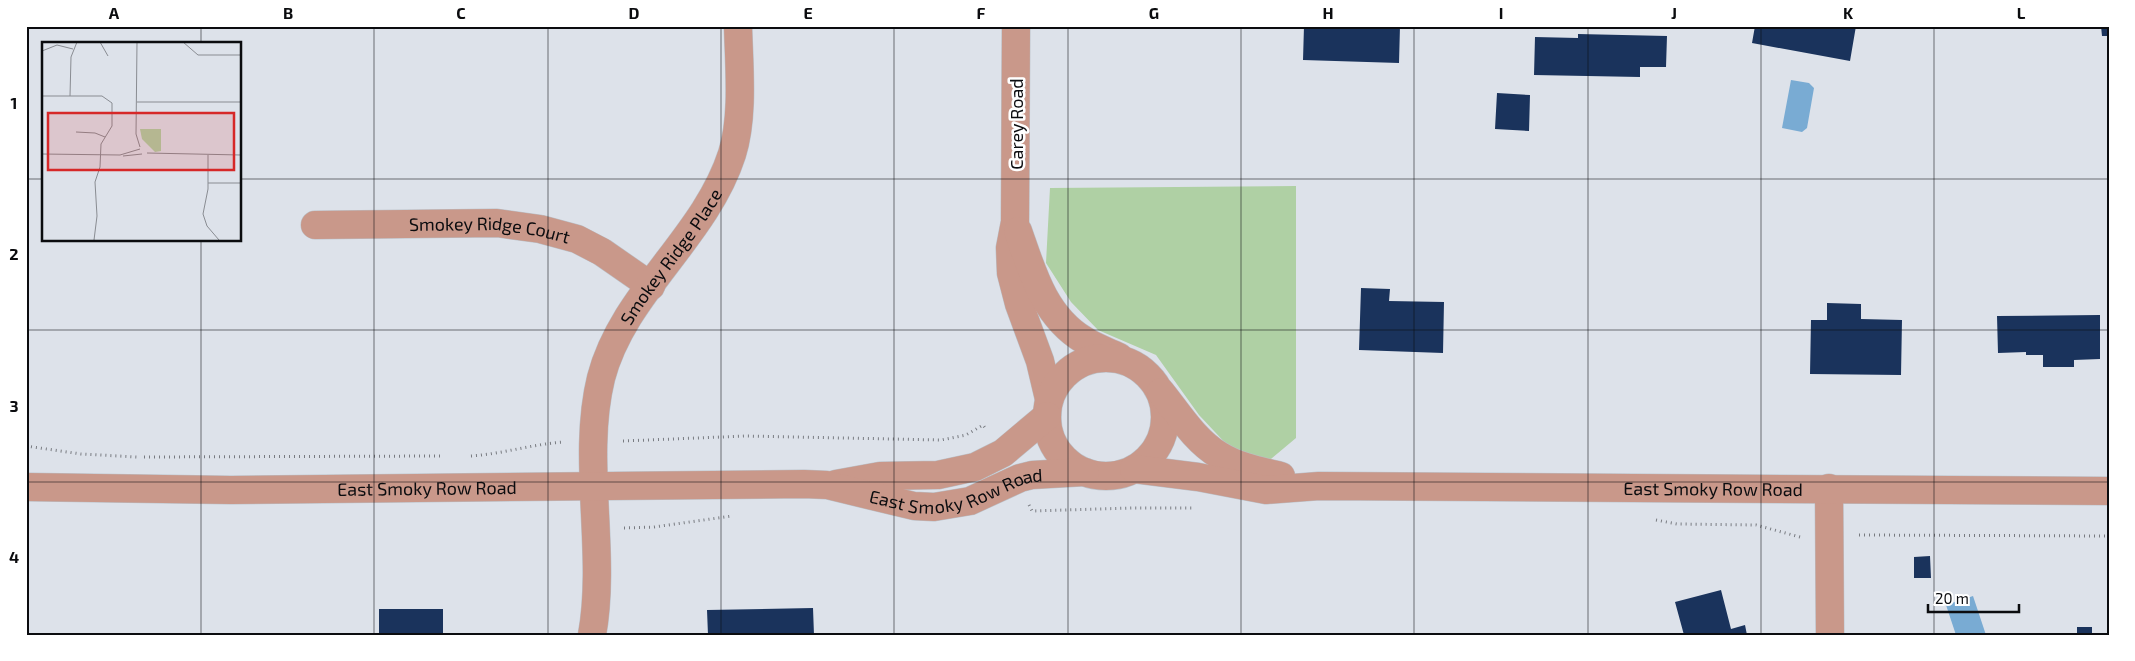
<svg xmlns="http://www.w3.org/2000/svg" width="2135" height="661" font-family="'Exo 2',sans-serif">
  <rect width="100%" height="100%" fill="#dde2ea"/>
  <path fill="#afd0a4" d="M1296,186V438L1266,463L1229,447L1199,415L1156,355L1098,330L1071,302L1046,263L1050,188Z"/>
  <path fill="#79abd3" d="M1791,80L1809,83L1814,88L1807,128L1802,132L1782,128Z
    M1973,596L1986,635H1956L1946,605Z"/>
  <path fill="#1a335c" d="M1304,26H1400L1399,63L1303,60Z
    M1755,26H1856L1850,61L1752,43Z
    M2101,26H2109V36H2102Z
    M1578,34L1667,36L1666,67H1640V77L1534,75L1535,37L1578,38Z
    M1497,93L1530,95L1529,131L1495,129Z
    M1361,288L1390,289L1389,301L1444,302L1443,353L1359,350Z
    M1827,303L1861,304V319L1902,320L1901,375L1810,374L1811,320H1827Z
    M2100,315V359L2074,360V367H2043V355H2026V352L1998,353L1997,316Z
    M1930,556L1931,578H1914V557Z
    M1721,590L1731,629L1745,625L1747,635H1684L1675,602Z
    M813,608L814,635H708L707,610Z
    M379,609H443V635H379Z
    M2077,627H2092V635H2077Z"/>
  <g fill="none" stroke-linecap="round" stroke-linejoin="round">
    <defs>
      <g id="minor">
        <path id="s1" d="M315,225L497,223L540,229L577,239L602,252L651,286"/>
        <path d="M1829,488L1830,635"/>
        <path id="s2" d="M592,635C607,553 581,459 601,378C623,293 705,238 732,154C744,116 739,66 738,26"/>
      </g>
      <g id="tertiary">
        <path d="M1016,26L1015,222L1010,248L1011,273L1019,304L1040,361L1049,399"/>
        <path d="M1018,231C1032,271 1044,316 1084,340C1094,347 1107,351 1119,357"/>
        <circle cx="1106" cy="417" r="59"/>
        <path d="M1161,392C1178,413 1195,441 1219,455C1238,467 1260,471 1281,476"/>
        <path id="s3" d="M1134,469L1198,477L1266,490L1319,486L2109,491"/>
        <path d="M836,484L880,476L938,475L975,467L1003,453L1047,416"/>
        <path id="s4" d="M26,487L231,490L804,484L827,485L914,506L934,507L970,501L1020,478L1032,475L1085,472"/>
      </g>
    </defs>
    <use href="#minor" stroke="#bbc0c7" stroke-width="29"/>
    <use href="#tertiary" stroke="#bbc0c7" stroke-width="29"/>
    <path stroke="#787b81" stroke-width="3" stroke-dasharray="1 4" stroke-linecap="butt" d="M623,441L746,436L941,440L966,435L983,425L986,429
      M26,446L81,454L137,457
      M471,456C502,454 533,444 564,442
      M144,457L440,456
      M1029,505L1032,511L1132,508H1194
      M1656,520L1677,524L1756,525L1800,537
      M624,528L654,527L732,516
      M1859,535L2109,536"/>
    <use href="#minor" stroke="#c9988a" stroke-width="28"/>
    <use href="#tertiary" stroke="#c9988a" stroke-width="28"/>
  </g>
  <path fill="none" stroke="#0b0c0f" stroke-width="1" stroke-opacity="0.55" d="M201,26V44M374,26V635M548,26V635M721,26V635M894,26V635M1068,26V635M1241,26V635M1414,26V635M1588,26V635M1761,26V635M1934,26V635M26,179H44M240,179H2109M201,240V635M26,330H2109M26,482H2109"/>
  <g text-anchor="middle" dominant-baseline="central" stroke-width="5" stroke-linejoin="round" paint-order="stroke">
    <g font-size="18" fill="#0b0c0f" stroke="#fff">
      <text transform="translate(1016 124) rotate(-90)">Carey Road</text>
      <text stroke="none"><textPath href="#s1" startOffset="175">Smokey Ridge Court</textPath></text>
      <text stroke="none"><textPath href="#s2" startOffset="399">Smokey Ridge Place</textPath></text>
      <text stroke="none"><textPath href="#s4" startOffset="935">East Smoky Row Road</textPath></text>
      <text stroke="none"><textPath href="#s4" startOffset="401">East Smoky Row Road</textPath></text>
      <text stroke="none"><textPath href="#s3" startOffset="581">East Smoky Row Road</textPath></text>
    </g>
  </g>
  <g transform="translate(42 42)">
    <rect width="199" height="199" fill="#dde2ea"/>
    <path d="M98,87H119V109L113,110L100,97Z" fill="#afd0a4"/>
    <path fill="none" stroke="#898c92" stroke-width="1" d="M58,0L66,14M95,0L94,92L98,105M141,0L156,13H199M0,9L15,3L31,7M0,54H60L70,61V84L59,102L58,125L53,140L55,174L52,198M28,54L29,15L35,0M95,60H199M34,90L53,91L63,95M105,111L199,113M0,112L78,113L98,107M166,113V147L161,172L165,184L177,198M81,114L100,112M166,141H199"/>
    <path fill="#d62828" fill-opacity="0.15" stroke="#d62828" stroke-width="2.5" d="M6,71H192V128H6Z"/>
    <rect width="199" height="199" fill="none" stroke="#0b0c0f" stroke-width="2.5"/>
  </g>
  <rect width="2135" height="661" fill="none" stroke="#ffffff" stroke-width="55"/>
  <path d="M1928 604v8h91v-8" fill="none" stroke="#0b0c0f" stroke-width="2.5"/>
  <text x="1935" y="604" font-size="15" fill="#0b0c0f" stroke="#ffffff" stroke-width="4" paint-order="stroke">20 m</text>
  <rect x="28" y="28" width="2080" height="606" fill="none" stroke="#0b0c0f" stroke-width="2"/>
  <g font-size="16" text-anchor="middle" font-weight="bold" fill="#0b0c0f">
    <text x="114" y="19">A</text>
    <text x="288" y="19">B</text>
    <text x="461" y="19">C</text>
    <text x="634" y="19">D</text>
    <text x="808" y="19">E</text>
    <text x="981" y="19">F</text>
    <text x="1154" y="19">G</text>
    <text x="1328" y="19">H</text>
    <text x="1501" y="19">I</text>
    <text x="1674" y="19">J</text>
    <text x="1848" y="19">K</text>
    <text x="2021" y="19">L</text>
    <text x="14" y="109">1</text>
    <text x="14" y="260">2</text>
    <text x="14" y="412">3</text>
    <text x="14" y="563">4</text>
  </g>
</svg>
